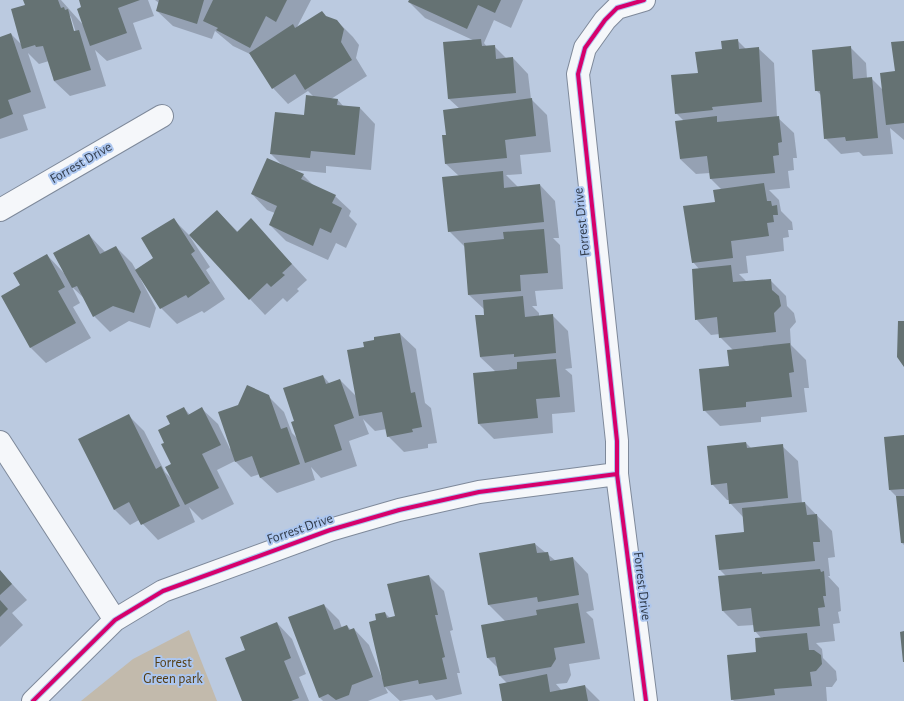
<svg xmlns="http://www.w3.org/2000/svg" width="904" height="701" font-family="'Alegreya Sans',sans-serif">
  <rect width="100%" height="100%" fill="#bbcae0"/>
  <path fill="#c2baac" d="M189,630L217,701H81L133,659Z"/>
  <path fill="#0003" fill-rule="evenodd" d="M24,0H61L85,27L80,0H148L154,16L133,23L142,49L107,61L95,50L106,86L70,96L54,81L49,61L39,64L28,53L46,108L23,115L28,130L0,139V38L11,34L23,46L26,6ZM68,14L71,17L77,36H75Z
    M155,0H311L296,29L327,18L337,21L353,37L359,45L356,58L367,76L331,99H337L344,107L360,108L375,124L371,170L326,166V173L293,170L303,175L314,186L335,196L351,211L349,216L357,224L346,248L336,243L328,260L286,241L270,225L275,213L267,210L252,194L284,167L271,154L305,116L314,97L308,91L288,104L273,88L252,55L233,46L215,31L212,39L173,26L157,11L159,3Z
    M410,0H523L511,28L494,20L484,43L487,47L494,46L507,59L513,58L528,74L531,99L547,115L551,152L520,155L522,174L506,175L518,187L540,185L555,201L559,238H553L560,245L563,289L535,291L537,306H532L539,313V316L552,315L568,331L572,368L565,369L572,375L575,412L552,414L553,433L494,439L478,423L496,372L480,357L485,310L469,295L465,247L449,231L459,176L446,164L443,136L447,135L460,109L449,99L475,41L425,18L409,2Z
    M737,40L746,49L758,48L774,63L777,117L794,133L797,158H793L794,170L788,171L790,188L769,190L779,200L781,211L792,222L793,230H788L789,237L783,238L784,251L746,256L748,273L739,274L747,282L770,280L786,296L787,306L794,313L796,322L790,329L791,345L806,360L809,388H804L807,412L761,417V422L720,426L704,410L730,367L733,350L720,337V334L711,335L696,319L699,269L693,262L722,190L711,179L710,173L696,174L680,159L684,121L676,113L699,74L723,50Z
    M904,42V140L890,128L893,154L863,156L859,152L841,154L825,138L821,95L816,90L850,47L866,63L867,78H871L883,90L896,72Z
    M217,211L238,232L251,220L307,280L297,289L299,291L287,302L283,298L265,315L250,299Z
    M173,219L189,235L210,267L206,270L225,299L204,313L202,311L177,324L161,308L141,278H140L156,308L150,328L129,321L110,332L94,316L86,300L72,287L80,303L73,307L91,338L46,363L31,348L2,296L21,286L47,255L64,273L89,235L106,253L116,247L132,263L136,270L155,258Z
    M400,334L416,349L425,403L431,408L437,443L428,444V448L404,452L388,436L387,429L375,431L363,419L369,434L349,441L357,466L321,478L311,467L315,480L277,493L261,478L260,474L251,477L235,461L217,470L234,504L202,520L189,507L195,522L158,540L139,520L130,525L114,509L128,415L144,431L165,472L172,479L173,464L165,443L171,425L184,408L190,415L202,409L218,424L230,449L268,396L284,412L292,433L298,439L296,421L323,376L330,384L340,380L356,396L365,348Z
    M904,436V545L902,543L897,497L890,490Z
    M746,443L752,449L782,446L798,461L802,503H805L832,531L835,557L828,558L830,576H828L839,588L841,611L838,612L840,623L833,624L835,641L816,643L822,649L823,658L836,671L837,680L832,687H826L827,701H734L732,699L757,653L761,638L755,631L754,625L738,626L723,611L726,576L720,570L745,533L743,517L730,503V500H727L712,484Z
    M535,544L556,561L573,558L588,574L594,610L586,612L593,619L600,659L569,664L571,675L567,683L556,684L562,691L585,686L600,701H503L507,683L500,676L498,668L488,658L482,626L506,622L489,605L480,553Z
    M0,571L27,600L12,613L23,625L0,647Z
    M429,576L444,591L453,630L450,631L460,673H457L462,694L436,700L432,695L400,701L385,687L388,693L368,701H323L319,697L324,605L339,620L342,628L347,626L351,630L354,629L369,645L382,678L377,621L385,613L390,618L396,617Z
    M277,623L292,639L306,674L299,677L309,701H243Z"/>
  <path fill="#657273" d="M23,0H58L61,8L64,7L65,10L68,9L74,31L79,30L91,70L54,81L43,46L36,47L35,45L22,49L11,9L25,5Z
    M79,0H140L118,8L127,33L90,46L77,9L81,7Z
    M159,0H204L197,24L156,11Z
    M213,0H287L276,22L266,16L250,48L216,30L218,28L203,21Z
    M409,0H501L495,13L478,5L467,29L408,2Z
    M322,11L326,16L337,20L344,29L341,42L352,60L305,90L295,74L272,89L249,53L293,24L295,28Z
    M11,33L31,92L8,100L13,114L0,119V37Z
    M481,39L482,46L495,45L496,59L513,57L516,93L448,99L443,42Z
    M738,39L739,49L759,47L762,102L712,107L713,110L675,114L671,75L698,73L695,52L722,49L721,41Z
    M904,41V123L886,125L880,73L895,71L891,42Z
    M851,46L853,79L872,77L878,138L846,141L845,137L824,139L820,91H815L812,50Z
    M306,95L338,99L337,105L360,107L355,155L311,151L310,158L270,154L275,112L304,115Z
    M532,98L536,136L505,140L507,158L445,164L442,135H446L443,110Z
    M717,116V122L779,116L782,142L778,143L779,155L773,156L775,173L710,179L707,156L680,159L675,121Z
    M267,158L304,174L301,179L336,195L332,203L342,208L331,233L320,228L313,246L269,225L277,206L251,194Z
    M503,171L504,188L540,184L544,222L448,232L442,177Z
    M764,183L767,201H771L772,206L777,205L778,215H773L774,222L767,223L769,236L731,241L733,258L692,263L683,206L715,202L713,190Z
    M217,210L237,232L251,218L292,264L282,273L285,275L271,287L267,283L249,300L189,235Z
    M174,218L195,251L191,254L210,283L188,298L186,295L160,309L135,270L153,258L141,238Z
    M544,229L548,273L520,275L521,291L468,295L464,243L504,239L503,232Z
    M89,234L100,254L116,246L141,292L134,313L113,306L93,317L77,286L72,288L53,253Z
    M47,254L65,287L58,291L76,323L30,348L1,296L20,285L13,273Z
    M731,265L733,282L771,279L772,290L779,296L781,306L774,313L776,332L719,338L717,317L695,320L692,269Z
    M523,296L525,317L553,314L556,353L514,357V354L480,357L475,315H484L483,300Z
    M898,321H904V367L897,357Z
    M400,333L411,393L415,392L422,427L412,429L413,432L387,437L382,412L359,416L347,350L364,347L363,342L374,340V337Z
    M790,343L794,372L789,373L792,397L746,402V407L703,411L699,369L729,366L727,350Z
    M556,359L560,397L536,399L538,418L478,424L473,373L517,369V362Z
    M323,375L326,384L340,379L354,418L334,425L342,450L305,463L291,422L294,421L283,388Z
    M247,385L269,395L281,429L287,427L300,464L260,478L252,456L235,462L218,412L238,405Z
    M184,407L188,415L202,407L221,445L202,454L219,488L185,505L165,467L171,464L161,444L164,443L158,430L170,424L166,416Z
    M129,414L156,469L161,466L180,506L141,525L129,502L114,510L78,439Z
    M904,435V489L889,490L884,437Z
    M746,442L747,448L783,444L788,498L729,504L727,483L711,485L707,446Z
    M896,496H904V543H901Z
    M805,502L807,515L817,514L820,542H813L815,561L719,570L715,535L744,532L742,508Z
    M535,543L537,553L548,552L550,561L573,557L579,595L538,602L537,597L488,605L479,553Z
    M820,569L821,572L824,571L826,596H823L825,607L818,608L820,626L754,632L751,608L722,611L718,576L762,572V574Z
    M0,570L12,584L0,595Z
    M429,575L438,615H435L445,657L442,658L447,679L419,684L418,680L384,687L369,622L376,620L375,614L385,612L387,618L395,616L387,584Z
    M0,600L8,609L0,617Z
    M578,603L585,643L554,648L556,659L551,667L499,676L495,657L487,658L481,625L537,615L536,610Z
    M324,604L334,630L347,625L349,630L354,628L373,677L352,685L349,695L336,700L328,694L319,698L288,617Z
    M277,622L291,658L284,661L299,698L291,701H242L225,658L245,650L240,637Z
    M904,631V662H903L900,632Z
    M807,633L809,650H814L821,655L822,664L816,671L810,672L812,686L774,689L775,695L731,700L727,655L756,652L755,638Z
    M547,674L550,692L585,685L588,701H502L499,684Z"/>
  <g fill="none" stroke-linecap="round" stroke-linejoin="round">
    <defs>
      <path id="minor" d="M644,0L617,8L605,20L585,48L578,74L617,441V474L646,701
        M0,210L162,116
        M0,442L115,620
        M33,701L115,620L163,591L330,530L399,510L479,492L617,474"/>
    </defs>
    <use href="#minor" stroke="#7e899a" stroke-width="24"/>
    <use href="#minor" stroke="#f5f7fa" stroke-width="22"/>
    <defs>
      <path id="cycleway" d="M644,0L617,8L605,20L585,48L578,74L617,441V474L646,701
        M33,701L115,620L163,591L330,530L399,510L479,492L617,474"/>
    </defs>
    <use href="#cycleway" stroke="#acc6ef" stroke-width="6"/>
    <use href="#cycleway" stroke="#d6006c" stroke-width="4"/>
  </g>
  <g text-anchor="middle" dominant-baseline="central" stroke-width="4" stroke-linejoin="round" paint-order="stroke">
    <g font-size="14" fill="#323d4d" stroke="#acc6ef">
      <text transform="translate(81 163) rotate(-30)">Forrest Drive</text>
      <text transform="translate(582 222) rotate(-96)">Forrest Drive</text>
      <text transform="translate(300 529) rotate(-19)">Forrest Drive</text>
      <text transform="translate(642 586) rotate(83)">Forrest Drive</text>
    </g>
    <g font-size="14" fill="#543c11" stroke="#acc6ef">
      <text x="173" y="663">Forrest<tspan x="173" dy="16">Green park</tspan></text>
    </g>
  </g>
</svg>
